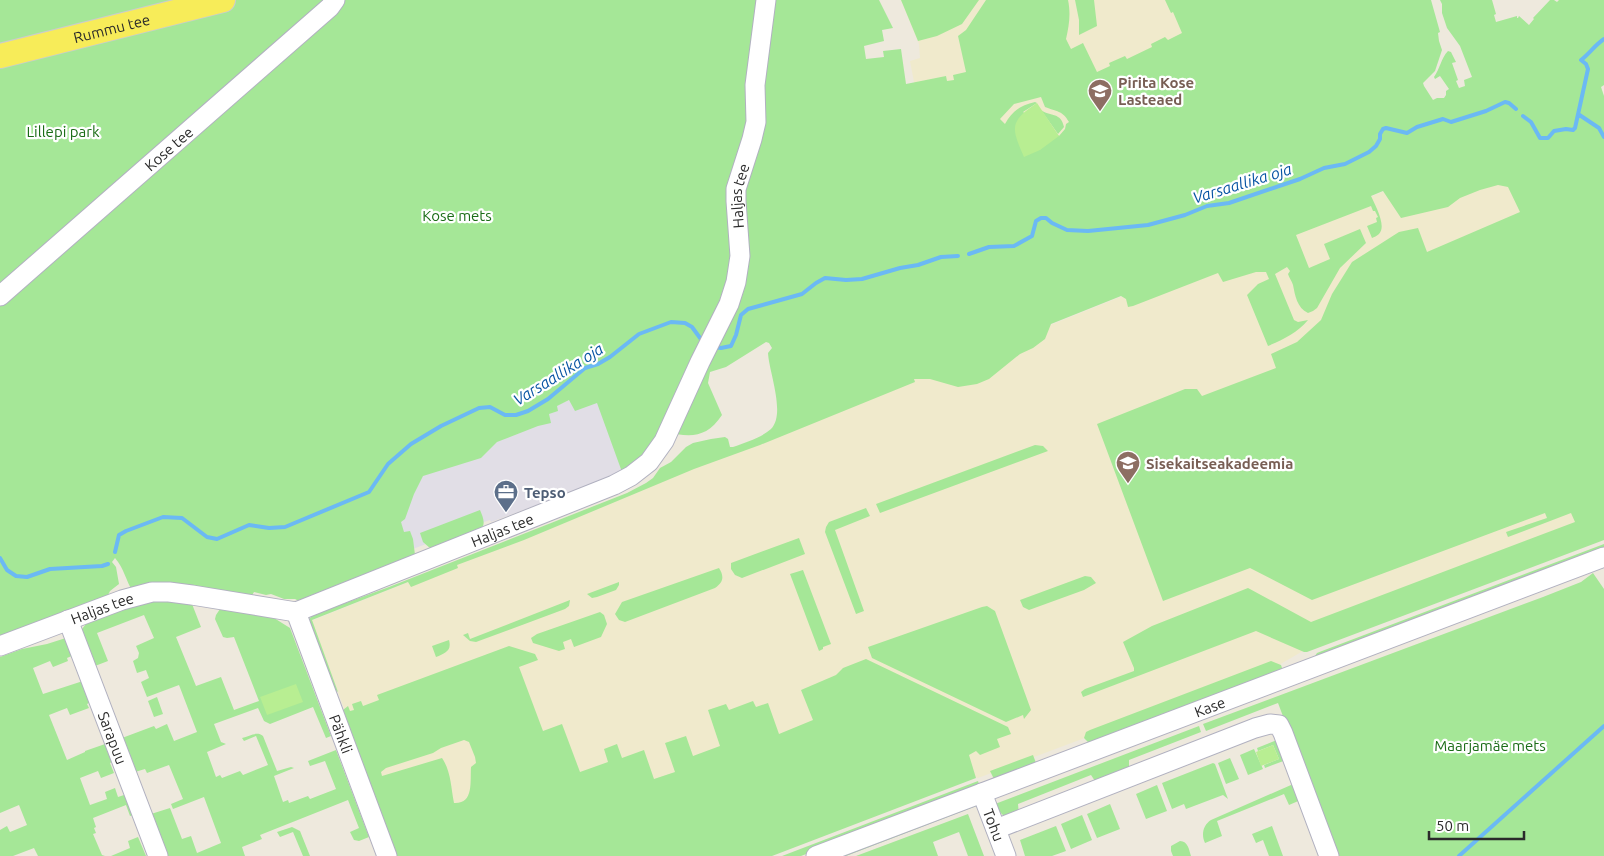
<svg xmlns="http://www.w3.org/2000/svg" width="1604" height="856" font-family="Ubuntu,sans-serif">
  <rect width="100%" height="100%" fill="#eee9dd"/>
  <path fill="#e1dee6" d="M599,388L631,470L491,522L490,520L484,522L405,552L395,501L406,467Z"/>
  <path fill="#f0eacc" d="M901,0H1186L1232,141L1010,220L925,124L914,82L910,61L920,58L919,44Z
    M1520,137L1604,536L1310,647L1277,666L978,778L966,773L400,856L311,621Z"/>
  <path fill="#a5e797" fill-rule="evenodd" d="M0,0H879L893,28L882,30L884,41L864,46L866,59L884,57L883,51L901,49L906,84L946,76L947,81L954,80L953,75L966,72L958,36L966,30L986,0H1068C1071,14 1069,26 1066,39L1071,49L1083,43L1097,72L1110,66L1109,63L1125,56L1127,59L1152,47L1151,44L1165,37L1168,40L1182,33L1173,12L1171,13L1165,0H1431L1440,32L1438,33L1439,41L1442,50L1435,71L1423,83L1424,86L1433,100L1437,98H1444L1446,95V91L1449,89L1440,76L1435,79L1434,77C1440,69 1441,58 1448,51L1451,52L1456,62L1452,63L1458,80L1456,81L1459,88L1465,86L1464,80L1472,77L1460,46L1447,28L1442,13V4L1440,0H1492L1496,14L1494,15L1496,22L1517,16V18H1518L1519,16L1529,25L1534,19L1533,18L1550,0H1554L1557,2L1559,0H1604V85L1601,87L1604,96V540L1307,652H1304L1256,631L1083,697L1081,692L1085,689L1134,671V668L1123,642L1152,626L1248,588L1311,622L1575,522L1571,513L1508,537L1506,532L1547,518L1545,513L1312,600L1250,568L1163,601L1097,424L1185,389H1197L1202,396L1276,368L1271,354L1297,342L1321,320L1332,294L1352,262L1399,232L1418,228L1427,252L1520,212L1508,187L1498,185L1480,190L1460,198L1448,207L1401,218L1383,191L1371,196C1375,205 1387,226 1379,234C1377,236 1374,237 1372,238L1367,226L1377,222L1376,218L1378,217L1375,211H1373L1371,206L1296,235L1309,268L1330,259L1324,244L1360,229L1366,243L1340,268L1317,308L1313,311L1308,313C1297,308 1295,295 1293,285C1292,281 1289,278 1288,274L1290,271L1287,267L1275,274L1294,320L1298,322L1308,320C1297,333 1284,339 1268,346L1247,295L1258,284L1269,279L1266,272H1256L1223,282L1218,273L1133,306L1128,307L1126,299L1121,296L1051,324L1045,339L1033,348L1020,354L989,379L977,384L958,387L930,379H914L915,382L760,445L694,469L524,540L457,565L458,568L411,587L408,582L312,620L338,692L332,687L309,623V619L313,615L389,587L627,493L646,483L653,478L660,468L671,462L686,447L693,443L711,439L725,437L728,439L730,447H733C746,442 761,438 771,429C786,414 769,372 768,353L772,348L769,343L766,342L726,367L710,372L708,383L722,415C706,439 690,437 665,432L655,447L622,472L597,403L575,411L569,400L557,406L558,411L549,414L551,423L538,426L497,442L481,458L423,476L414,494L405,519L401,522L404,532L410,531L413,539L415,555L301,602L295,599H284L271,594L266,595L254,592L251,597L133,592C126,581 124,568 115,558L112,562L116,567L119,584L110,591L106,599L0,640ZM1041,97L1045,107C1057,112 1062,110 1069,122L1066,124L1065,129L1059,136L1023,112L1037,103L1035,102C1021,105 1012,111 1005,124L1000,119L1014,104Z
    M901,0H979L962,24L937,36L918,41Z
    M1075,0H1094L1097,26L1079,35V20Z
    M1041,110C1051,117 1061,112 1064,127L1058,134Z
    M1035,445L1043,446L1048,451L880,513L876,504Z
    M866,508L870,516L835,530L864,611L856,614L825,532L826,527L829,522Z
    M480,510C482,515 485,521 483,526C476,538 444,545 431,549L423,542L420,533Z
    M799,538L805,554L742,578L735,575L731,569V563Z
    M1604,544V551L1316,659L1315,656L1317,653L1322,651Z
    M719,568C724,576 724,582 715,588L625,622L619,620L615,614L622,602Z
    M803,570L831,644L823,647V649L819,651L790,574Z
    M1593,573L1604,589V856H1336L1278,703L1206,731L1203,724L1543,597L1581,582Z
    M1085,576L1091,577L1096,583L1084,590L1029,610L1023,607L1020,600Z
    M619,582V585L616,590L597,597L592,598L587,594Z
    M155,600L192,604L201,627L176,637L196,686L221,677L234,710L259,701L234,637L227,638L223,637L215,619L216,615L220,609H224L274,618L290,628L331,736L326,738L313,707L270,724L264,721L258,708L214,724L221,742L226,744L207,752L216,777L220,775L222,778L240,771L243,775L268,765L256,736L244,741L242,738C250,736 257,731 263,736L277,771L291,767L294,768L274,776L283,802L288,800L289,803L308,796L310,799L336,789L325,761L310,766L308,761L336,750L369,837L359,841L354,840L350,832L359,828L348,800L260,835L262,839L242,847L245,856H167L151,814L170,808L182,839L191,836L197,853L221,843L204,797L173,809L171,804L183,799L169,765L147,773L145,769L135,772L122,738L154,726L156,729L167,724L174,741L197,732L179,685L147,697L141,682L149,678L146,670L137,673L133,661L138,658L139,653L136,646L154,638L144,615L97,633L108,661L95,666L82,633V629L86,624L134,605Z
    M570,600L569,606L565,609L476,642L470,641L463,635L468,633L470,639Z
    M987,606L995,611L1031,710L1024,719L1023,715L1006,722L872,658L868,647L982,607Z
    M600,612L604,615L607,624L601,637L574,647L571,639L563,642L565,649L559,651L533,643L531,638L537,634Z
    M69,637L74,655L67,658L68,661L53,667L50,661L33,668L43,694L86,680L93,701L87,704L89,708L70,715L67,708L49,715L67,760L85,752V751L108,743L115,760L110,763L114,773L101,778L98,771L80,778L90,805L107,799L105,792L115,788L118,797L130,793L137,814L130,816L126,805L93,818L96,827L94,828L96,833L93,834L102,855L105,856H38L34,848L13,856H0V830L7,826L10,832L27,825L19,805L0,813V657L22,649L47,644Z
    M449,640C452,651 445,653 436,657L432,646Z
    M509,646L535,654L538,660L519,667L543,731L562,724L580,772L608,762L604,749L617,744L622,758L644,750L654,779L675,772L665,743L686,736L693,756L720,746L708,710L726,704L729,710L753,701L756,707L768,703L779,734L813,720L801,690L836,675L843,668L866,659L1008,727L1011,734L997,739L1000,747L980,755L976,751L969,755L976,778L772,856H397L343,710L348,706L350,711L354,710L352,704L361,701L363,706L379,700L377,695ZM464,740L469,742L475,757L476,763L471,767C470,782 474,804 454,803C451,788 451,771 442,758L382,776L381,772L386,768L433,753L441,748Z
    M1271,661L1281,665L1282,668L1281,672L1090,744L1084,738L1086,732L1090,730Z
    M157,697L163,714L154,717L148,701Z
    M1199,726L1201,732L1129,760V771L1097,784L1091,775L1018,804L1019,815L1009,819C1001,815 999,811 995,804Z
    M1277,740L1286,760L1265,768L1264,765L1279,759L1273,745L1258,751L1257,748Z
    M1254,749L1263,769L1248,775L1240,755Z
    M1033,755L1036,763L994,779L990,771Z
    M1230,758L1239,779L1226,784L1218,763Z
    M1213,763L1215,764L1228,799L1223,795L1186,809L1184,804L1172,809L1162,783Z
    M978,781L980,787L801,856H782Z
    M1157,785L1167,811L1146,819L1136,794Z
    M1291,785H1295L1303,799L1289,805L1284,794L1217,821L1222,836L1205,843C1201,835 1203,825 1211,820Z
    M971,804L979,805L846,856H840Z
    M1110,804L1120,829L1097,838L1087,814Z
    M968,814L984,856H968L959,832L933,842L938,856H856Z
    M1082,815L1092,840L1071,849L1061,824Z
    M1056,826L1066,851L1052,856H1025L1020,840Z
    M1272,826L1283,856H1269L1263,840L1256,843L1252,834Z
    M292,827L300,831L310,856H303L293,832L280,837L277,832Z
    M138,837L146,856H111L130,848L128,841Z
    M1180,841C1188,841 1189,850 1191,856H1173L1171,851V846Z"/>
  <path fill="#b8ee92" d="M1037,103L1059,136L1040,150L1024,157C1012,129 1008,122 1037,103Z
    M296,684L303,702L267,715L260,697Z
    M1273,745L1279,759L1261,766L1256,752Z"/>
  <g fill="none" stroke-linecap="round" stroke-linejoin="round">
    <path stroke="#6bb9f4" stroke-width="4" d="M1578,114L1599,128L1604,137
      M1523,116L1531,122L1540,138H1548L1554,131L1566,129L1573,130L1575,128L1588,69L1586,64L1581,60C1589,54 1595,45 1604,39
      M969,254L989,247L1014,246L1032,236L1036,221L1041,218H1046L1052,223L1067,230L1088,231L1148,225L1185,215L1207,206L1229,203L1300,179L1324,168L1345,164L1369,152L1376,146L1380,139V134L1383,129L1386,128L1407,133L1417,127L1443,119L1451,122L1486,111L1505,102L1509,103L1516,109
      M715,347L721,348L731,346L736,335L741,315L748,309L802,294L816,283L825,278L846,280L862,279L900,268L918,265L941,257L958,256
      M115,552L119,535L126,531L163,517L182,518L207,537L217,539L249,525L269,528L285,527L369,492L388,464L411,444L441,426L479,408L490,407L505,415H516L528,411L548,399L585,368L598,364L610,357L639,334L671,322L685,323L692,327L703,342
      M0,558L7,570L16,576L27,577L50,569L102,566L108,564
      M1459,856L1604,726"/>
    <defs>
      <g id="minor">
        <path id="s1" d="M0,296L330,7L335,0"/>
        <path id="s2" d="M296,612L387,856"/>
        <path id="s3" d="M68,620L158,856"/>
        <path id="s4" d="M0,646L122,600L152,592H169L192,595L296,612L614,485L631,476L649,462L664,441L700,362L729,304L736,282L740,256L736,201V189L752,139L756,122L755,85L766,0"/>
        <path id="s5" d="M982,793L1006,856"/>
        <path d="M996,829L1255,728L1270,724L1279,725L1283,733L1329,856"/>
        <path id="s6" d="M816,856L1604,557"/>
      </g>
      <g id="major">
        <path id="s7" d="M0,56L223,0"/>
      </g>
    </defs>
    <use href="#minor" stroke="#b1b1c0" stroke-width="21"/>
    <use href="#major" stroke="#ccc" stroke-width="26"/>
    <use href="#minor" stroke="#fff" stroke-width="19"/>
    <use href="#major" stroke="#f7ec59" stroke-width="24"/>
  </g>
  <defs>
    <symbol id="school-pin" viewBox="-11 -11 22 30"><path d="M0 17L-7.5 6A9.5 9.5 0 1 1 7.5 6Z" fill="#8d6e63" stroke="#fff"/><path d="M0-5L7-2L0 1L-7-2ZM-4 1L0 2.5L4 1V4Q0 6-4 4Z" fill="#fff"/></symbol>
    <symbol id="university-pin" viewBox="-11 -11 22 30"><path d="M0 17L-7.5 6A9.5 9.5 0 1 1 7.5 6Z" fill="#8d6e63" stroke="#fff"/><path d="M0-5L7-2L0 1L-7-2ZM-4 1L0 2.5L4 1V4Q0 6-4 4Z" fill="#fff"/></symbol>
    <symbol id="office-pin" viewBox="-11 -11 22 30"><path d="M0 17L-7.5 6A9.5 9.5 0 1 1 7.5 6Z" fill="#5c6f8a" stroke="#fff"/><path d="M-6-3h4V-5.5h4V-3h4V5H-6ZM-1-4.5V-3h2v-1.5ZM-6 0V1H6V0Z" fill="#fff"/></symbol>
  </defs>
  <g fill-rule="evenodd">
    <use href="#school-pin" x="1086" y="77" width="28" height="38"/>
    <use href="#university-pin" x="1114" y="449" width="28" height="38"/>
    <use href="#office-pin" x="492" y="478" width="28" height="38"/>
  </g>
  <g text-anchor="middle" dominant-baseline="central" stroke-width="4.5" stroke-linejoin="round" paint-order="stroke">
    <g font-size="15" fill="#2b2b2b" stroke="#fff">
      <text stroke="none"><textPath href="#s7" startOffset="115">Rummu tee</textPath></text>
      <text stroke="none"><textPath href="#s1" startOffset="224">Kose tee</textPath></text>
      <text stroke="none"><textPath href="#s4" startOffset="979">Haljas tee</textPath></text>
      <text stroke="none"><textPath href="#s4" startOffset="529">Haljas tee</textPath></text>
      <text stroke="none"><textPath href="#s4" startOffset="109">Haljas tee</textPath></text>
      <text stroke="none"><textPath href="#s6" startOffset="421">Kase</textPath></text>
      <text stroke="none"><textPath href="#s2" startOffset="130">Pähkli</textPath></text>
      <text stroke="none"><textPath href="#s3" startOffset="126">Sarapuu</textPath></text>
      <text stroke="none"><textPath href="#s5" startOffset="34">Tohu</textPath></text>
    </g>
    <g font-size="15" font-weight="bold" fill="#785e54" stroke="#fff" text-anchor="start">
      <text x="1118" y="82">Pirita Kose<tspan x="1118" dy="17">Lasteaed</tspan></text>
      <text x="1146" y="463">Sisekaitseakadeemia</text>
    </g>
    <g font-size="15" fill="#1b6d17" stroke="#fff">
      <text x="63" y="131">Lillepi park</text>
      <text x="457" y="215">Kose mets</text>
      <text x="1490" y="745">Maarjamäe mets</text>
    </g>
    <g font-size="15" font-weight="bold" fill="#4e5e75" stroke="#fff" text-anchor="start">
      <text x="524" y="492">Tepso</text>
    </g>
    <g font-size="16" font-style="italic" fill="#0754a3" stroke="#fff">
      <text transform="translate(1242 183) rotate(-17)">Varsaallika oja</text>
      <text transform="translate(558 374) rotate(-32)">Varsaallika oja</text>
    </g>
  </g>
  <path d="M1429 831v8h95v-8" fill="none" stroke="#2b2b2b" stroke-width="2.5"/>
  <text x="1436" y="831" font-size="15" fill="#2b2b2b" stroke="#ffffff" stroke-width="4" paint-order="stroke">50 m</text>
</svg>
